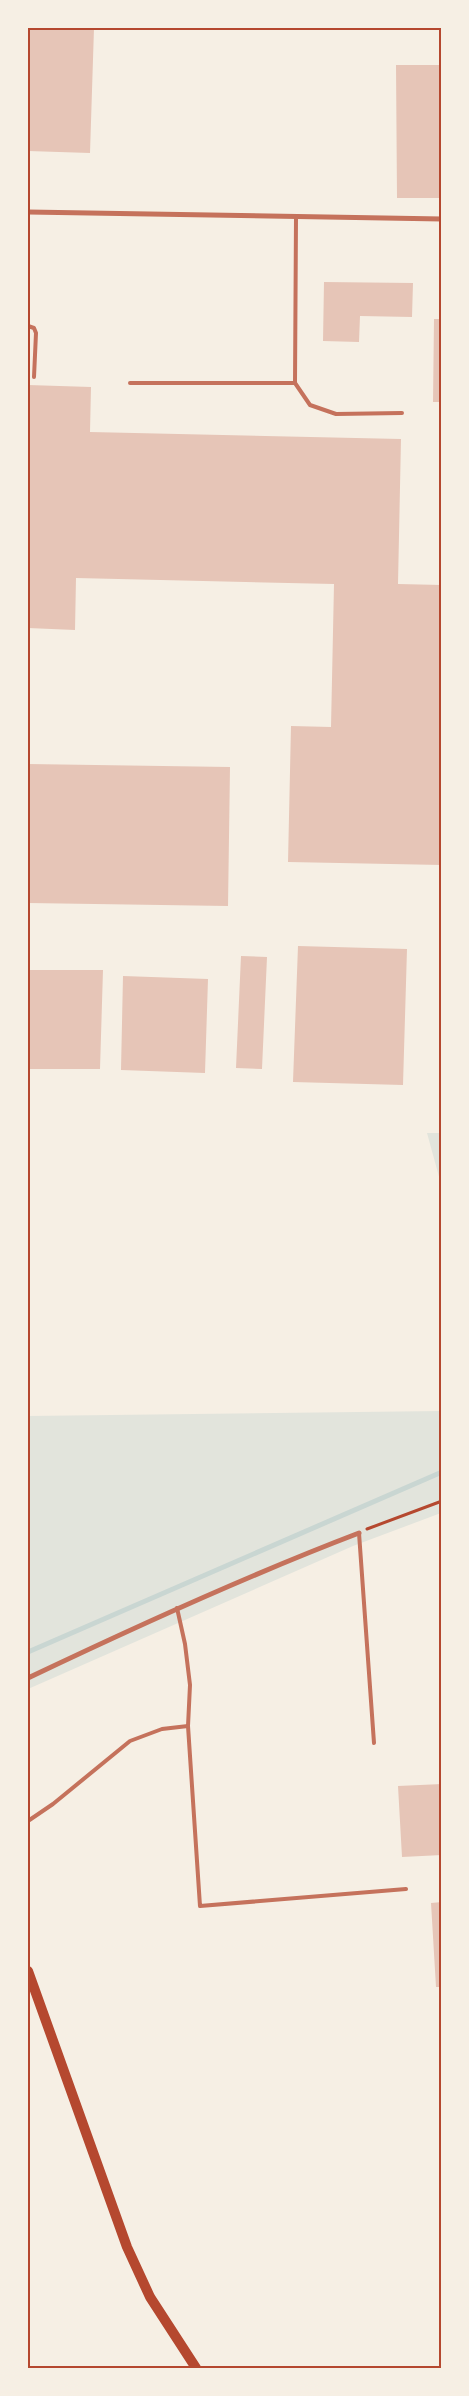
<svg xmlns="http://www.w3.org/2000/svg" width="469" height="2396" font-family="Rubik,sans-serif">
  <rect width="100%" height="100%" fill="#f6efe4"/>
  <path fill="#e2e4dc" d="M427,1133H441V1184Z
    M441,1411V1513L353,1546L28,1689V1416Z"/>
  <g fill="none" stroke-linecap="round" stroke-linejoin="round">
    <path stroke="#c9d6d2" stroke-width="5" d="M28,1652L442,1472"/>
  </g>
  <path fill="#e6c5b7" d="M28,28H94L90,153L28,151Z
    M396,65H442V198H397Z
    M324,282L413,283L412,317L360,316L359,342L323,341Z
    M434,319H442V402H433Z
    M28,385L91,387L90,432L401,439L398,584L442,585V865L288,862L291,726L331,727L334,584L76,578L75,630L28,628Z
    M28,764L230,767L228,906L28,903Z
    M298,946L407,949L403,1085L293,1082Z
    M241,956L267,957L262,1069L236,1068Z
    M28,970H103L100,1069H28Z
    M123,976L208,979L205,1073L121,1070Z
    M442,1784V1855L402,1857L398,1786Z
    M442,1902V1987H436L431,1903Z"/>
  <g fill="none" stroke-linecap="round" stroke-linejoin="round">
    <path stroke="#b5482f" stroke-width="3" d="M367,1529L442,1501"/>
    <path stroke="#c5725c" stroke-width="4" d="M296,218L295,383L310,405L336,414L402,413
      M28,326L34,328L36,333L34,377
      M130,383H295
      M359,1533L374,1743
      M177,1608L185,1644L190,1685L188,1726L200,1906L406,1889
      M28,1821L53,1804L130,1741L162,1729L188,1726"/>
    <path stroke="#c5725c" stroke-width="5" d="M28,212L442,219
      M28,1678C137,1626 246,1576 359,1533"/>
    <path stroke="#b5482f" stroke-width="10" d="M28,1971L127,2247L150,2297L196,2368"/>
  </g>
  <rect width="469" height="2396" fill="none" stroke="#f6efe4" stroke-width="58"/>
  <rect x="29" y="29" width="411" height="2338" fill="none" stroke="#b5482f" stroke-width="2"/>
</svg>
